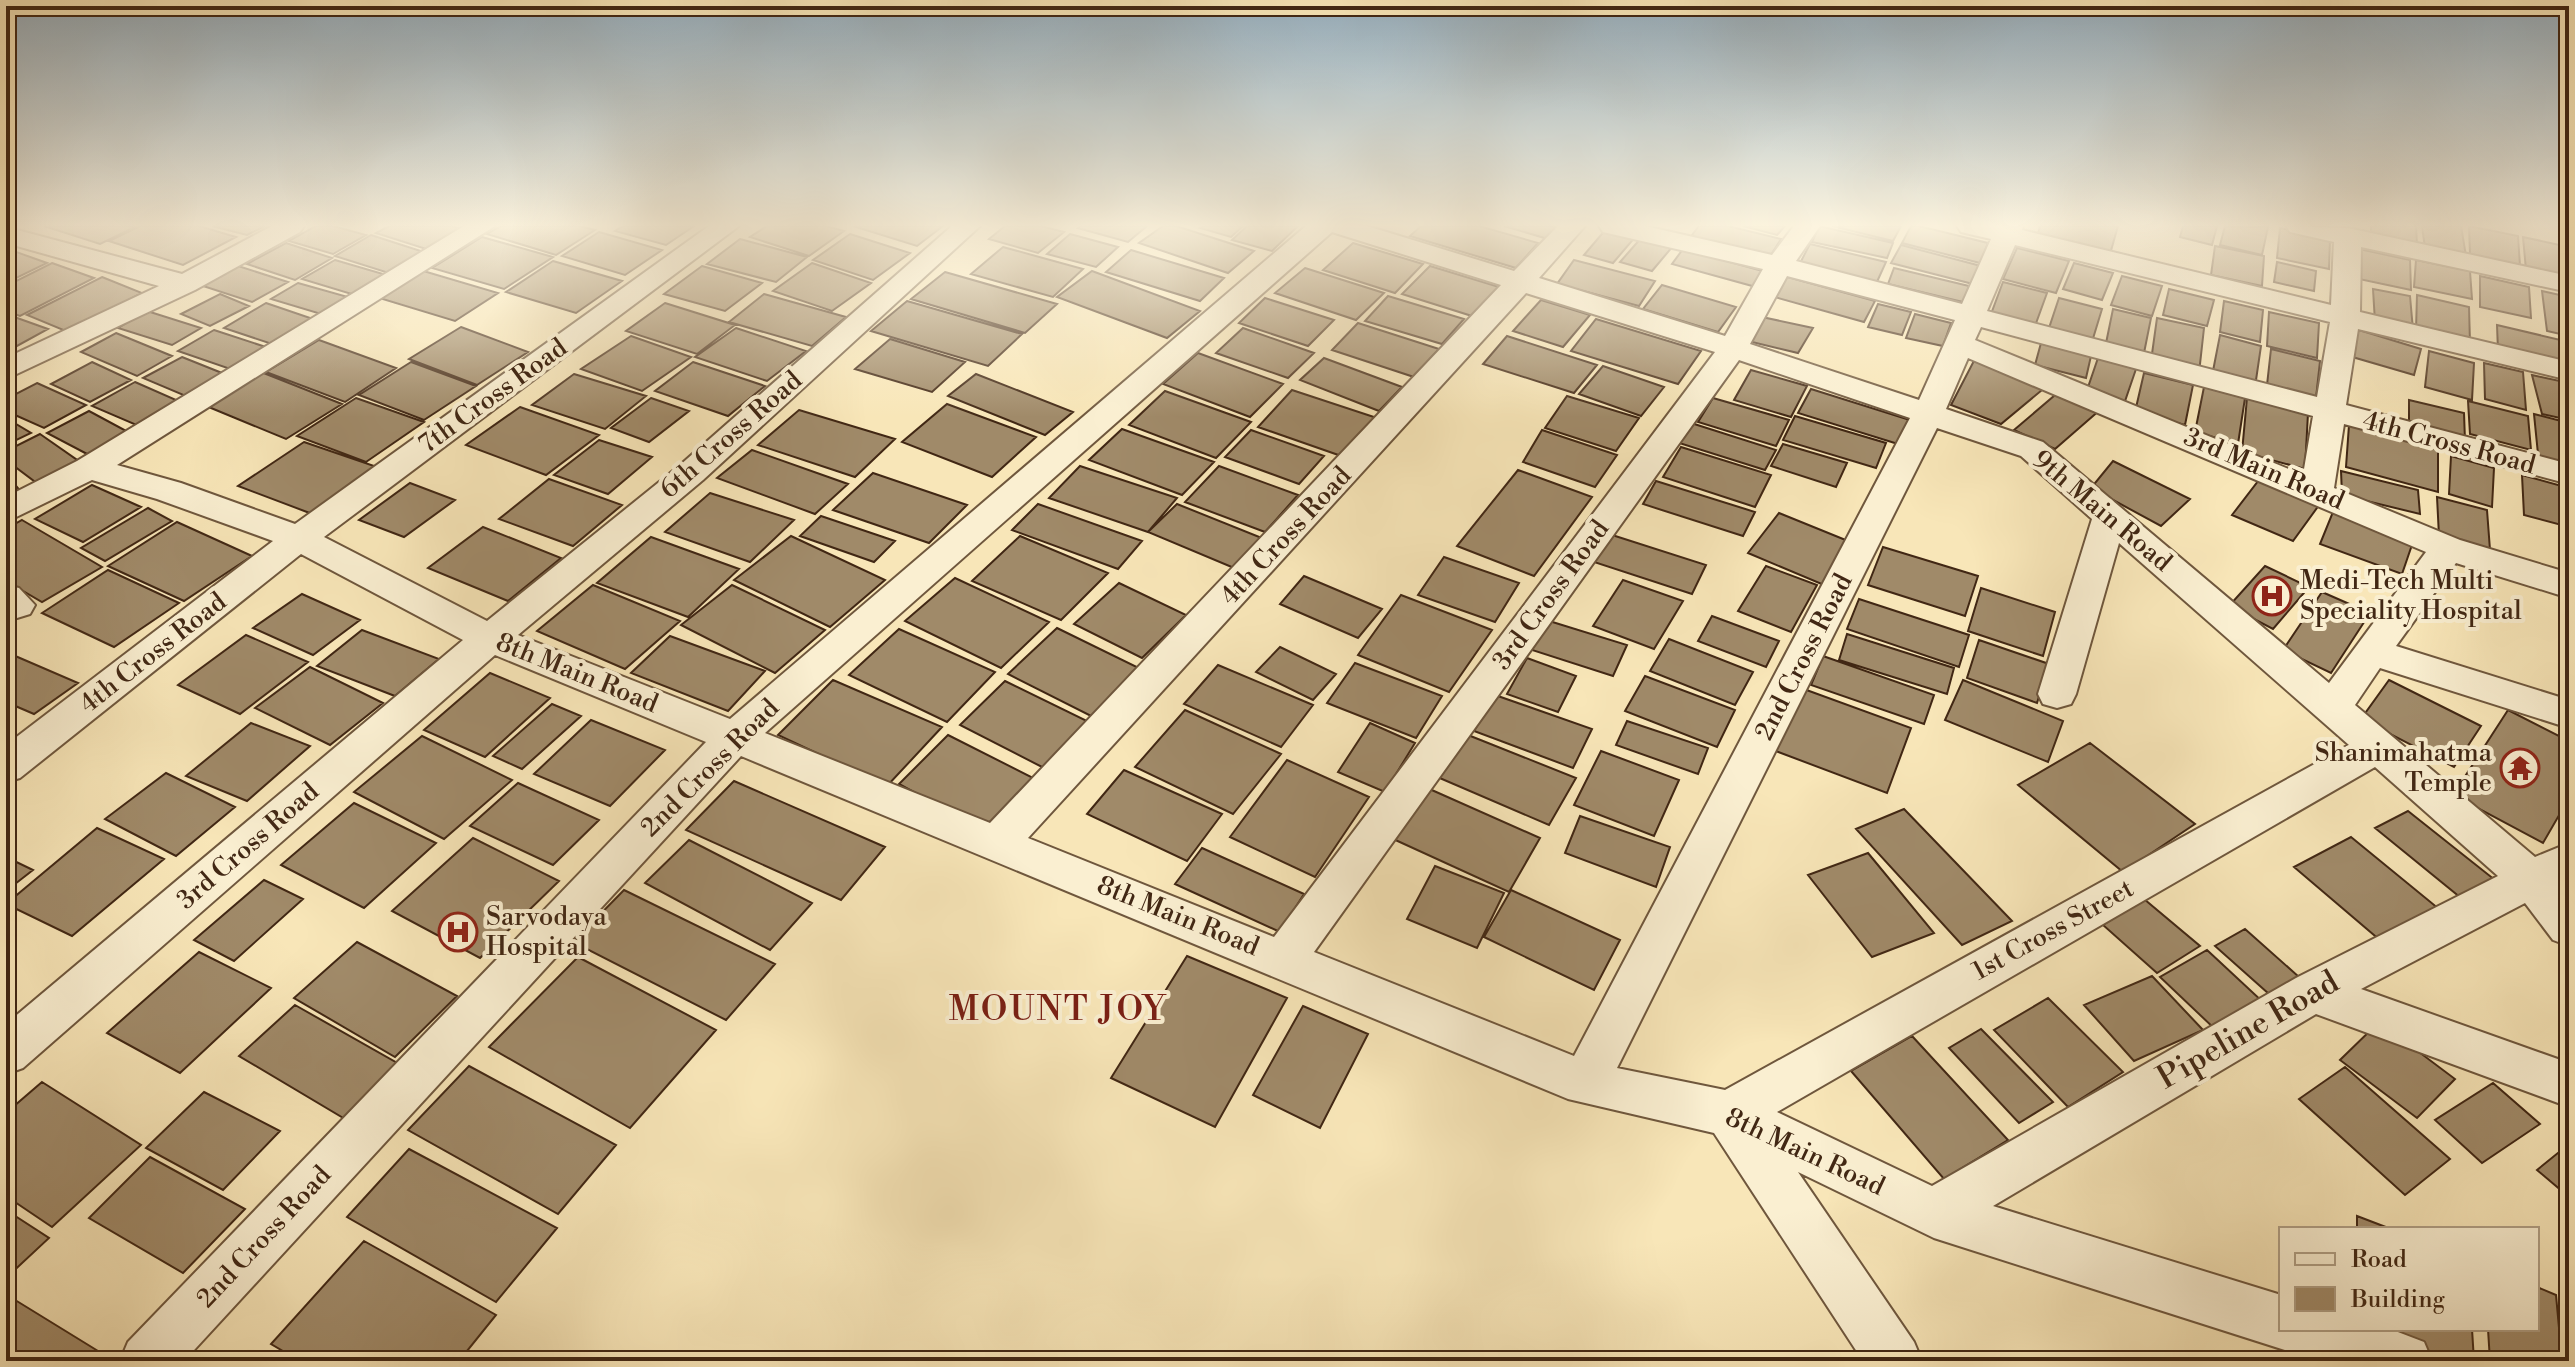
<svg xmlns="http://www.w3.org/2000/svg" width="2575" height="1367" font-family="'Libre Bodoni',serif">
  <rect width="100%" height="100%" fill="#f8e6b8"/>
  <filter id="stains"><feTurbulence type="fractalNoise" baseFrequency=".0025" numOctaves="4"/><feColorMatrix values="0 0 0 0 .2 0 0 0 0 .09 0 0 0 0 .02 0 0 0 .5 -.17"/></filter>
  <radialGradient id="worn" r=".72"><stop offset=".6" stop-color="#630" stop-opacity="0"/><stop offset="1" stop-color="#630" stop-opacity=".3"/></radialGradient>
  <path fill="#a08a69" stroke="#412714" stroke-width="2" d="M44,226H137L100,244Z
    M140,226H199L236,237L183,265L109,241Z
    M212,226H265L247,235Z
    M316,226H333L366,235L333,254L289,241Z
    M389,226H452L462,229L426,249L376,233Z
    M501,226H580L595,230L556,255L487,234Z
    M623,226H694L666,245L615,231Z
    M767,226H826L844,231L809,256L750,237Z
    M853,226H943L917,246Z
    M1005,226H1041L1064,232L1038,253L989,239Z
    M1081,226H1147L1128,242L1078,228Z
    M1163,226H1176L1254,251L1228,273L1139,243Z
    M1203,226H1243L1231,237L1200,228Z
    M1247,226H1298L1272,251L1232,240Z
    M1421,226H1479L1538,243L1516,268L1410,236Z
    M1504,226H1560L1548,239Z
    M1699,226H1728L1781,239L1768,260L1689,239Z
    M1743,226H1785L1777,235Z
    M1819,226L1893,243L1887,258L1812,242Z
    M1832,226H1901L1893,241Z
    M1911,226H1919L1988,243L1980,263L1902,243Z
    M2040,226H2118L2110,254L2037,237Z
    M2183,226H2217L2212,245L2180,237Z
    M2225,226L2268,227L2262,255L2220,245Z
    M2371,226H2416L2417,245L2371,235Z
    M2422,226H2461L2466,256L2425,248Z
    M2469,226L2518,236L2520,266L2470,254Z
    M1607,228L1636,236L1613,263L1584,255Z
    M2280,228L2330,239L2329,269L2277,258Z
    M599,232L662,250L625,275L562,256Z
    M850,234L910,253L873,280L813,260Z
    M1070,234L1118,247L1096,267L1047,254Z
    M371,235L430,254L395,275L335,256Z
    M482,237L553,257L504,289L432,268Z
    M1642,237L1673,246L1652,271L1620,262Z
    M2523,237L2569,247V279L2526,270Z
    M740,239L807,257L776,282L707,264Z
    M286,243L332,258L295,280L247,264Z
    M1353,243L1423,264L1395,293L1323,270Z
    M1810,244L1886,262L1876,284L1799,265Z
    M1901,245L1981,266L1973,284L1891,263Z
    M2215,246L2264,256L2262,286L2211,275Z
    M1003,247L1083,269L1053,297L971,274Z
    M2017,248L2069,261L2056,293L2003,279Z
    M1683,249L1766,272L1756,287L1672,264Z
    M2359,249L2410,260L2411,290L2359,279Z
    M6,250L8,249L47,263L6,283Z
    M1131,250L1224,278L1200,301L1106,272Z
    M335,260L390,276L358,296L302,279Z
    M1574,260L1655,281L1639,306L1557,284Z
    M2416,260L2470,271L2472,299L2414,287Z
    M553,261L622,281L576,313L506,292Z
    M2277,262L2316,271L2314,291L2274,282Z
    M52,263L94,278L20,316L6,311V286Z
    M812,263L871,283L832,311L773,291Z
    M2074,263L2113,273L2102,300L2063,289Z
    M235,265L288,282L252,302L200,285Z
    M702,266L762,283L725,311L664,294Z
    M1430,266L1499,287L1472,316L1402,294Z
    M1305,268L1384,293L1356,320L1275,293Z
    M1894,268L1969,286L1963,302L1888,284Z
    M420,270L498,293L455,321L376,297Z
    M1092,271L1200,311L1167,338L1057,297Z
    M945,272L1057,304L1025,333L911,299Z
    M1784,276L1875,301L1864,322L1771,296Z
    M2122,276L2162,286L2152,316L2111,305Z
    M2480,276L2529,287L2531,318L2480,307Z
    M102,277L142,293L68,332L27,315Z
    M2003,282L2047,293L2035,326L1991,314Z
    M298,283L348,297L321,314L271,299Z
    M1662,285L1736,307L1718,332L1643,309Z
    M2169,289L2214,300L2207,326L2163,315Z
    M2373,289L2410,296L2413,330L2375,322Z
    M2542,291L2569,297V336L2547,331Z
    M220,294L249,306L210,326L181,314Z
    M764,294L846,317L812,346L729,322Z
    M2417,295L2469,307L2470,343L2416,330Z
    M1388,296L1464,319L1442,344L1365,321Z
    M1265,298L1334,320L1308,346L1239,323Z
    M2059,298L2102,309L2091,345L2047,334Z
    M1541,300L1590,315L1563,347L1513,331Z
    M907,301L1022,334L988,366L871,331Z
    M2224,301L2263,310L2260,342L2220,332Z
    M266,303L316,320L275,345L224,328Z
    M665,303L735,325L697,354L626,331Z
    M1878,304L1911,312L1902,335L1868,327Z
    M2113,309L2151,318L2143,358L2105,348Z
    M147,311L201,328L172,345L118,328Z
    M2269,312L2319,323L2317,358L2267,346Z
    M6,314L48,329L6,352Z
    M1915,314L1951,323L1943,346L1906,338Z
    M1762,317L1813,328L1798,353L1748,341Z
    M2157,318L2204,328L2199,373L2151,361Z
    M1596,319L1701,351L1678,384L1571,351Z
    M1358,323L1439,349L1414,377L1332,350Z
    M2497,325L2569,342V369L2498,351Z
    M461,327L528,352L477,385L409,359Z
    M736,328L806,351L767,381L695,357Z
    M1243,328L1314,353L1288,378L1216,353Z
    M214,330L272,349L236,371L178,351Z
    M2359,330L2421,349L2414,375L2349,356Z
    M116,333L172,356L137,376L81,352Z
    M2220,335L2261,346L2255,387L2212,376Z
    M631,336L691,357L642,391L581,369Z
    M1507,336L1597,365L1574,393L1483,364Z
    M890,339L965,362L932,392L855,369Z
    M319,340L396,368L345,402L266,372Z
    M2041,343L2091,356L2086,378L2035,365Z
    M2271,349L2320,361L2316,398L2267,385Z
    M2429,351L2474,363L2472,400L2425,387Z
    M1198,353L1283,384L1250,417L1163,384Z
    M1977,355L2048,385L2001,424L1951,405Z
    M182,357L227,375L188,397L143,378Z
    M1324,358L1402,387L1379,411L1300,380Z
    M2098,358L2136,369L2124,404L2086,393Z
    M92,362L131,380L90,402L51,384Z
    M411,362L476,386L424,420L359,395Z
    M693,362L765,386L728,416L655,391Z
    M2484,363L2523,372L2526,410L2485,399Z
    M1603,366L1664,387L1641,416L1579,394Z
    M256,370L342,404L286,439L199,403Z
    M1751,370L1807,386L1791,417L1734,400Z
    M2144,373L2193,385L2185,425L2135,412Z
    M574,374L646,396L605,429L532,405Z
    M976,374L1073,412L1045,435L948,396Z
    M2532,375L2569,383V420L2542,414Z
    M135,382L183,403L141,427L92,406Z
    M37,383L86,405L44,428L6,411V399Z
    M2204,387L2245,398L2238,444L2195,432Z
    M1811,389L1910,420L1898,444L1798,413Z
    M1292,390L1380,419L1347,458L1258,427Z
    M2061,390L2101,409L2055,449L2014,430Z
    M1165,391L1251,422L1216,458L1129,425Z
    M1567,396L1639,418L1616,451L1545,428Z
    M356,398L424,422L366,462L297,436Z
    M651,398L689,411L649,442L611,428Z
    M1713,398L1789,420L1776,446L1698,422Z
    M2247,398L2308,413L2305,469L2242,452Z
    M2409,400L2464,413L2465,441L2409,427Z
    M2468,401L2528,416L2531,450L2470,434Z
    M947,404L1036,437L992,477L902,442Z
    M520,407L599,435L546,475L466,445Z
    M799,410L895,439L855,477L758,445Z
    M89,411L130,433L89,455L47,433Z
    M2534,414L2569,423V471L2539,464Z
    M1795,416L1886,443L1876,468L1783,440Z
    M6,418L31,433L6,445Z
    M1688,422L1776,450L1765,470L1676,442Z
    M2349,425L2438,448V492L2346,467Z
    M1122,429L1214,462L1182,495L1089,460Z
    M1251,430L1324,456L1299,484L1225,457Z
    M1542,430L1617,455L1595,487L1523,462Z
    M40,434L80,462L38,484L6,460V451Z
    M599,440L652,457L608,494L554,475Z
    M304,442L380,468L315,515L238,486Z
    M1783,444L1847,463L1836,487L1771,466Z
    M1681,447L1771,475L1755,507L1663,477Z
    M752,450L848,484L815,514L717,478Z
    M2451,456L2494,468L2492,507L2449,494Z
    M2113,461L2190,499L2161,526L2091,488Z
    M1080,466L1177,498L1148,532L1049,498Z
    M1219,466L1298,495L1265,532L1185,502Z
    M1518,470L1592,497L1534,576L1457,546Z
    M2341,471L2418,490L2420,514L2342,495Z
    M6,473L21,492L6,498Z
    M873,473L967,505L929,543L833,510Z
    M2522,475L2569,488V527L2524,515Z
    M2262,476L2322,501L2293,541L2232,515Z
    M549,479L622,505L573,546L499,519Z
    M1656,481L1755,512L1743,536L1643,504Z
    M410,483L455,500L404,537L359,520Z
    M92,485L141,507L83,542L35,519Z
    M710,493L794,520L750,562L665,532Z
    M2437,497L2487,510L2490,550L2439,536Z
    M1038,504L1142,541L1118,569L1012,530Z
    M1177,504L1274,543L1246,573L1148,532Z
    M2335,507L2415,536L2402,574L2320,544Z
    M148,508L172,521L105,561L81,548Z
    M1779,513L1853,543L1824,585L1748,553Z
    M821,516L895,541L874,562L800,536Z
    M22,520L102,567L42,602L6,581V529Z
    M177,522L252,556L184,601L108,566Z
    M483,527L561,558L508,601L428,568Z
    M1609,534L1706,565L1692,594L1594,562Z
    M791,536L885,580L830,627L734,580Z
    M1020,536L1108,573L1061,620L972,581Z
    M651,537L739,569L688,617L597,583Z
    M1883,547L1978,576L1965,616L1868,585Z
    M1444,557L1519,583L1495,622L1418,595Z
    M1766,566L1817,585L1791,632L1738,611Z
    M2265,566L2309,587L2273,629L2229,606Z
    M108,570L179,603L114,647L42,613Z
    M1304,576L1382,609L1358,638L1280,604Z
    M955,578L1049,622L1001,668L905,621Z
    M1623,580L1683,601L1654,649L1593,626Z
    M1119,583L1186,615L1142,658L1074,624Z
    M593,585L680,621L625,669L537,631Z
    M732,585L825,630L775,673L681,625Z
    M1981,588L2055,612L2043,656L1968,631Z
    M2322,592L2370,613L2331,673L2283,650Z
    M302,594L360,620L313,655L253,628Z
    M1401,595L1492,630L1449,692L1358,655Z
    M1859,599L1969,635L1959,667L1847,629Z
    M1712,616L1779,641L1766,667L1698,641Z
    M1546,620L1627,645L1613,676L1532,650Z
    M1057,628L1149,673L1101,721L1008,674Z
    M899,629L995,672L947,722L849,675Z
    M362,630L439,659L395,696L317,666Z
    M1847,634L1954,668L1947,694L1839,660Z
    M246,635L308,662L240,714L178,685Z
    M670,636L765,671L728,711L631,673Z
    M1669,639L1753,672L1735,705L1650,671Z
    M1979,640L2049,664L2037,703L1967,678Z
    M1280,647L1336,674L1313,700L1256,672Z
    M6,652L78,683L34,714L6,702Z
    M1823,656L1934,695L1924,724L1811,685Z
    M1527,658L1576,676L1558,712L1507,694Z
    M1355,663L1442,696L1416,738L1327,703Z
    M1218,665L1313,705L1281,747L1184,704Z
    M310,667L383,703L330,745L255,708Z
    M490,673L550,698L485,757L424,730Z
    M1645,676L1735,710L1717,747L1625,711Z
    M833,680L942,727L887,786L778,735Z
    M1963,680L2063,721L2048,762L1945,720Z
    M2389,680L2481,726L2454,767L2361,719Z
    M1005,681L1089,722L1044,768L960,725Z
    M1801,688L1911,728L1887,793L1773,750Z
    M1495,695L1592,729L1573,768L1474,731Z
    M552,704L581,716L522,769L493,756Z
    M1185,710L1281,754L1233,814L1135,767Z
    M2508,710L2569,741V798L2543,843L2453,795Z
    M591,720L665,750L610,806L534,774Z
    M1627,721L1708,748L1698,774L1616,745Z
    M251,723L310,746L247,801L186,776Z
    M1370,723L1415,743L1385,792L1338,772Z
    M1463,733L1576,778L1549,825L1435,776Z
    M948,735L1047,785L998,838L899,784Z
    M422,736L512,780L444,839L354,792Z
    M2090,743L2195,824L2123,872L2018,785Z
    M1601,751L1679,780L1654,836L1574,805Z
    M1287,760L1369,797L1315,877L1230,837Z
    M1124,770L1222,814L1187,861L1087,814Z
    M166,773L235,807L176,856L105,819Z
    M734,781L885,847L841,900L686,830Z
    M518,783L599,820L553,865L470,826Z
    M1425,787L1540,838L1509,892L1391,838Z
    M354,803L436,843L364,908L281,865Z
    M1904,809L2012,921L1962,945L1856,829Z
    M2408,811L2500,884L2466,902L2375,828Z
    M1580,816L1670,847L1656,887L1565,853Z
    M97,828L164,859L72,936L6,904Z
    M2351,837L2439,909L2381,941L2294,867Z
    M473,838L559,881L480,958L392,911Z
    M689,840L812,903L770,950L645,883Z
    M1202,848L1304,894L1280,932L1175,884Z
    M1868,853L1934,933L1872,957L1808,875Z
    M6,857L33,870L6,891Z
    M1435,866L1504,893L1477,948L1407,919Z
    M264,880L303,899L234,961L194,940Z
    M624,890L775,964L726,1020L573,942Z
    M1511,890L1620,940L1594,990L1484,937Z
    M2144,899L2200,946L2157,973L2103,925Z
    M2245,929L2299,977L2269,994L2215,946Z
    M357,942L457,996L395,1057L294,998Z
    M2207,950L2264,1003L2217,1031L2160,977Z
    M199,952L271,988L180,1073L107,1033Z
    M1187,956L1287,998L1215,1127L1111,1078Z
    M578,957L716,1030L630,1128L489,1047Z
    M2152,976L2203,1030L2134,1061L2084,1005Z
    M2048,998L2123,1072L2068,1107L1994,1030Z
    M295,1005L399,1064L345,1119L239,1056Z
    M1303,1006L1368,1034L1320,1128L1253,1095Z
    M2379,1022L2455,1079L2417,1118L2340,1060Z
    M1981,1029L2053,1102L2019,1123L1949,1048Z
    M1912,1036L2008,1140L1944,1179L1851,1071Z
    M469,1066L616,1145L558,1214L408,1130Z
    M2345,1067L2450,1159L2405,1195L2299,1099Z
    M42,1082L141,1145L52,1227L6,1196V1113Z
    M2493,1083L2540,1124L2482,1163L2435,1120Z
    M204,1092L280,1131L223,1190L146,1148Z
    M2569,1144V1197L2537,1170Z
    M409,1149L557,1228L496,1302L347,1217Z
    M150,1157L245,1209L183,1273L89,1218Z
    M6,1210L49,1238L6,1278Z
    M2357,1216L2391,1229H2357Z
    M364,1241L496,1315L459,1361H300L271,1344Z
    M2537,1287L2556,1295L2562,1361H2490L2488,1329H2537Z
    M7,1295L111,1359L6,1361Z
    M2358,1329H2472L2474,1361H2433Z"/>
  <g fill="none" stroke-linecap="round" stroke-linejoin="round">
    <defs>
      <path id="street" d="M272,226H304L300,232L195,290L6,379V358L159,286L6,243V227L182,274Z
        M464,226H495L117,465L181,483L295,524L709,226H739L324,537L487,621L679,466L952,226H980L703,480L518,635L730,719L1306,226H1367L1514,271L1558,226H1585L1539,278L1725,336L1763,269L1603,232L1599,226H1645L1772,255L1794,226H1820L1796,261L1962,304L1991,239L1961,232L1957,226H2023L2022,230L2331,305L2334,242L2290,232L2286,226L2348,228L2569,276V292L2361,247L2360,312L2569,362V380L2358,329L2346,405L2569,464V484L2344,424L2334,488L2460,540L2569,573V598L2456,563L2396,646L2569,700V728L2380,668L2355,705L2535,857L2569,843V880L2561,884L2569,895V946L2553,940L2525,903L2361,989L2569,1063V1107L2316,1014L1993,1206L2281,1295V1329H2390L2424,1342L2432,1361H2319L1934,1238L1798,1172L1914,1342L1922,1361H1863L1714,1133L1568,1099L741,756L184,1361H120L128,1342L706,742L495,655L23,1068L6,1074V1024L463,640L301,554L20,778L6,782V745L273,541L157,499L92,480L6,522V497L77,461ZM1332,232L1501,285L990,823L765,733ZM2015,245L2330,322L2317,397L1987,311ZM1787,276L1955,320L1919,400L1750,344ZM1526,293L1715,352L1274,937L1028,838ZM1981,327L2313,416L2303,475L1975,340ZM1968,358L2426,552L2329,683L2043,442L1946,409ZM1739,360L1910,418L1574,1056L1314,952ZM1937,428L2021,456L2092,519L2038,694L2043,704L2057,708L2071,704L2076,694L2119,543L2349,745L1725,1090L1617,1068ZM2375,767L2498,876L2296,978L1932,1186L1777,1112Z
        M6,585L19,588L35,605L30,614L17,618L6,614Z"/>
    </defs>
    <use href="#street" stroke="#6f573d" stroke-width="4"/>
    <use href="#street" fill="#faefd1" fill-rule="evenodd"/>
  </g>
  <linearGradient id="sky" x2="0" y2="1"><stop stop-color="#95aebe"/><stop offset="0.54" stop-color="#fcf4df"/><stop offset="1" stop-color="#fcf4df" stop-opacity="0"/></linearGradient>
  <rect width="2575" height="417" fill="url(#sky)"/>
  <defs>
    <symbol id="hospital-ring" viewBox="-11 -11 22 22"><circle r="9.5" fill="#faefd1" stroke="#8f2418" stroke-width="1.5"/><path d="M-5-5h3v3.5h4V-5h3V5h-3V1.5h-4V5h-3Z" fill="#8f2418"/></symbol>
    <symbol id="temple-ring" viewBox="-11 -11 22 22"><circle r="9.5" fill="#faefd1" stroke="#8f2418" stroke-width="1.5"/><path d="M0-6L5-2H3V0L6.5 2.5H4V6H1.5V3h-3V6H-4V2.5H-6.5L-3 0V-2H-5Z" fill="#8f2418"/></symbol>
  </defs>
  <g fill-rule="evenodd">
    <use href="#hospital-ring" x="2250" y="574" width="44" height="44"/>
    <use href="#temple-ring" x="2498" y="746" width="44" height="44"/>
    <use href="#hospital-ring" x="436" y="910" width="44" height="44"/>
  </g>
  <g text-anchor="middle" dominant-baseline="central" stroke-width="8" stroke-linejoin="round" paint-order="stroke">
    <g font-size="26" fill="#412714" stroke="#faefd1">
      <text transform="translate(493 396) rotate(-36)">7th Cross Road</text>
      <text transform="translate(731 435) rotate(-41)">6th Cross Road</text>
      <text transform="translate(2449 443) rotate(15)">4th Cross Road</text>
      <text transform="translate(2264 469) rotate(23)">3rd Main Road</text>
      <text transform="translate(2102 511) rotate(40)">9th Main Road</text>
      <text transform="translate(1286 536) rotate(-47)">4th Cross Road</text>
      <text transform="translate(1551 595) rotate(-54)">3rd Cross Road</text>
      <text transform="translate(153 653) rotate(-38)">4th Cross Road</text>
      <text transform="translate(1804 657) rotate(-63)">2nd Cross Road</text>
      <text transform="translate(577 673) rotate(22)">8th Main Road</text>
      <text transform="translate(710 768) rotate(-45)">2nd Cross Road</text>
      <text transform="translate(248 846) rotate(-41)">3rd Cross Road</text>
      <text transform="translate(1178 916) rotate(22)">8th Main Road</text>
      <text transform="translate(2053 930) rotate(-29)">1st Cross Street</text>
      <text transform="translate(1805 1152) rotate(25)">8th Main Road</text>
      <text transform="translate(264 1237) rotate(-47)">2nd Cross Road</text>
    </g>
    <g font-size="26" fill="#412714" stroke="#faefd1" text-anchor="start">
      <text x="2300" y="581">Medi-Tech Multi<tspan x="2300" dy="30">Speciality Hospital</tspan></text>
      <text x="2492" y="753" text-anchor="end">Shanimahatma<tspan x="2492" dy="30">Temple</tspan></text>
      <text x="486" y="917">Sarvodaya<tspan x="486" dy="30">Hospital</tspan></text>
    </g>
    <g font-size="32" fill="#412714" stroke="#faefd1">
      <text transform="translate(2248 1030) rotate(-30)">Pipeline Road</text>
    </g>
    <g font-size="34" letter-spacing="2" fill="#7a1f14" stroke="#faefd1">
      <text x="1058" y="1010">MOUNT JOY</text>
    </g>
  </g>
  <rect width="2575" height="1367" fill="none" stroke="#f8e6b8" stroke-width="32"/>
  <rect x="8" y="8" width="2559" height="1351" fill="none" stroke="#412714" stroke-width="4"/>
  <rect x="16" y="16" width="2543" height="1335" fill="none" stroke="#412714" stroke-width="2"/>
  <rect x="2279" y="1227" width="260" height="104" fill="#faefd1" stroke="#b09f85" stroke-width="2"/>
  <rect x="2295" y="1253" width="40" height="12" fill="#faefd1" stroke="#b09f85" stroke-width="2"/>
  <text x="2351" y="1267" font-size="24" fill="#412714">Road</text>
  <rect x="2295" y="1287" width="40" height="24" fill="#a08a69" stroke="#b09f85" stroke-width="2"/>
  <text x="2351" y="1307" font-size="24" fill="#412714">Building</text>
  <rect width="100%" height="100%" filter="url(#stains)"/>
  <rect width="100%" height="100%" fill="url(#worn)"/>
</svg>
